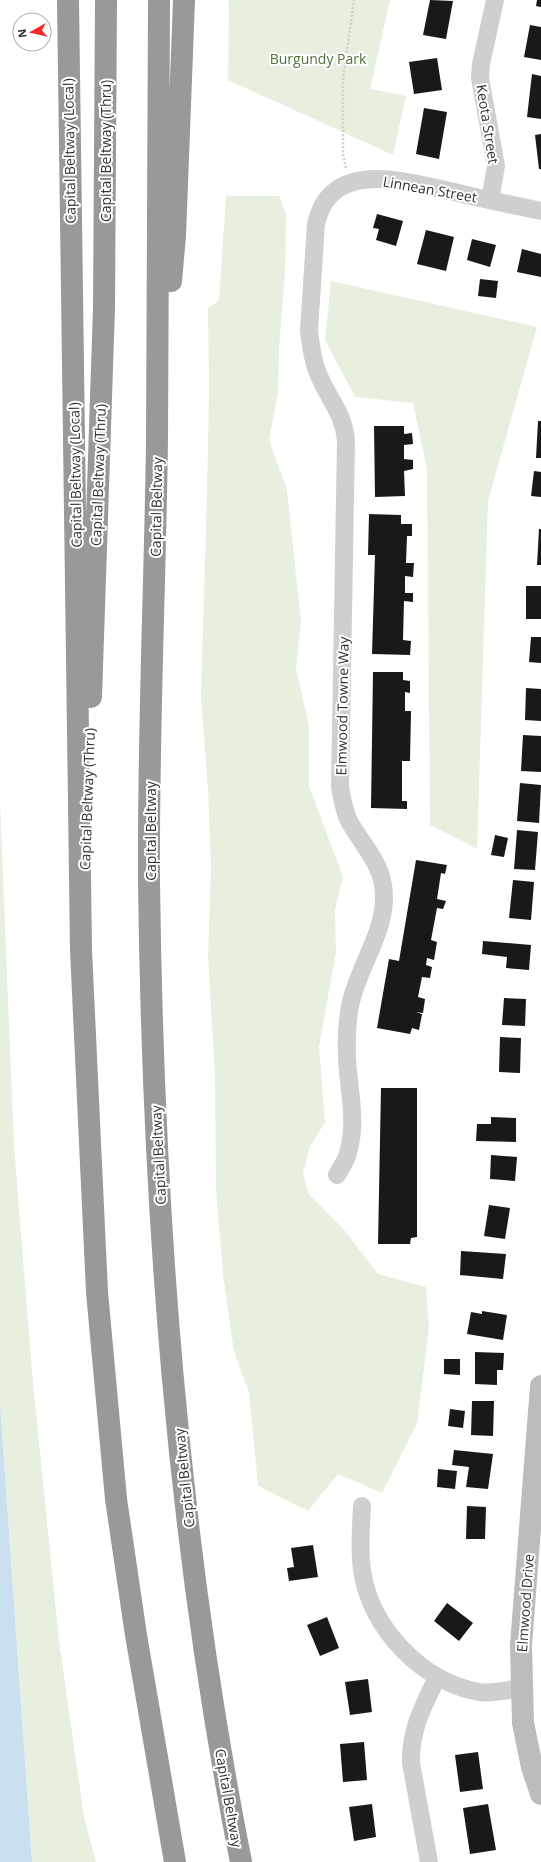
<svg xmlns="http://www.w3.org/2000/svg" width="541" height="1862" font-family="'Open Sans',sans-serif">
  <rect width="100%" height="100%" fill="#fff"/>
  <path fill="#e7efdf" d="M229,0H390L370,89L406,96L393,155L228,80Z
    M226,196H279L286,215L285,271L279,350L278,392L269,440L287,490L301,621L296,668L309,726V786L343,877L335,909L336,952L319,1046L325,1122L310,1147L303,1173L308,1193L345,1231L378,1274L426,1287L429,1329L417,1423L382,1493L338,1474L308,1511L258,1486L249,1392L234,1352L223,1274L216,1189L215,1075L208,957L211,868L208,789L201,696L207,494L209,390L208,308L219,301Z
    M331,281L537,327L488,501L477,849L430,825L427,469L413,403L355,397L325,340Z
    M0,801L14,1147L33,1383L59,1641L84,1817L96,1862H32L0,1403Z"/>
  <path fill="#cadff0" d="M0,1403L32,1862H0Z"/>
  <path fill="#191919" d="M430,0L453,1L446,39L423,35Z
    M537,0H541V7L536,6Z
    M530,25L541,27V60L524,57Z
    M437,58L442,90L414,94L409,62Z
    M532,74L541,76V119L527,117Z
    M424,108L447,112L439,159L416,154Z
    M541,134V169H539L535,135Z
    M377,214L403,221L396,246L376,240L379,229L373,228Z
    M426,230L454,237L446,271L417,264Z
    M472,239L496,245L490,267L467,260Z
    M522,249L541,254V277L517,272Z
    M480,279L498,281L496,298L478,296Z
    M538,421H541V458H536Z
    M374,426H404V434L412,433L413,444L404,445V459L413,460V469L404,471L405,496L375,497Z
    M534,471L541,472V497L531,496Z
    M369,514L401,515V524H412V536H407L406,563H414L413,577L405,576V593H413V602L404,601L403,640L411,641L410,655L372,654L375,555H368Z
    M539,529H541V565H537Z
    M526,586H541V619H526Z
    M531,637H541V663L529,662Z
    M373,672H403V680L410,681V693L405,692V711H411L410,761H402V801H407V809L371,808Z
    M526,688L541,689V721L525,720Z
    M523,735L541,736V772L521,771Z
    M520,783L541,785L539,823L517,821Z
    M517,830L538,832L535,870L514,869Z
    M495,835L508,838L504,857L491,855Z
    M416,860L447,865L445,874L441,873L437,899L446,901L443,909L437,908L431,940L437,942L434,960L427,958L426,965L432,967L430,978L422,977L418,997L425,999L423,1013L416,1012L422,1014L419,1030L412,1028L410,1034L377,1028L389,959L399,961Z
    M513,880L534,882L531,920L509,918Z
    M483,941L531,945L529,970L506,968L507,957L482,954Z
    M504,998L526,999L525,1026L502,1025Z
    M500,1037L521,1038L520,1073L499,1072Z
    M381,1088H417V1237L411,1238L410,1244H378Z
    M491,1117L516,1118V1142L476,1141L477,1124H491Z
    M491,1155L517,1157L515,1181L490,1179Z
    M489,1205L510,1208L505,1239L484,1236Z
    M461,1251L506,1254L503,1279L460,1275Z
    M482,1311L507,1315L503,1340L467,1334L471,1312L482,1314Z
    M475,1352L504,1353L503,1370H497V1385L475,1384Z
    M444,1359H460V1375L444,1374Z
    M472,1401H494L493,1436L471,1435Z
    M450,1409L465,1411L463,1428L448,1426Z
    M454,1450L493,1454L488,1489L466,1487L469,1467L452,1465Z
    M438,1469L457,1471L455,1489L437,1487Z
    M467,1506L486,1507L485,1539H466Z
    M313,1545L318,1577L289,1581L287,1568L294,1567L291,1548Z
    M447,1603L473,1623L459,1641L434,1621Z
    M327,1617L339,1648L320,1656L307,1625Z
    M368,1679L372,1712L350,1715L345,1682Z
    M364,1742L367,1780L343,1782L340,1744Z
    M478,1752L483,1789L460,1792L455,1755Z
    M372,1804L376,1837L354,1841L349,1807Z
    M488,1804L496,1850L470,1854L463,1808Z"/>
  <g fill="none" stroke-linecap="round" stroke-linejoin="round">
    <path stroke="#cfcfcf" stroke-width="2.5" stroke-dasharray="2 2" stroke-linecap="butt" d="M346,168L343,154V79L354,0"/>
    <path stroke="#cfcfcf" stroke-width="18" d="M490,200L496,166L480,78L481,64L495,0
      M337,1175C341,1168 346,1161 348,1153C356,1126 351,1100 348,1072C346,1050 346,1028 350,1006C358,965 390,928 383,885C379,860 361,843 349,821C344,811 342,799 340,787L346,441C344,414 330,401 320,378C313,363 311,347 309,330L316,224C331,157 406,182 454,192C483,199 512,205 541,211
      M362,1506C361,1528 359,1549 362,1570C370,1628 422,1682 479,1692C492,1694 508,1690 521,1688
      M429,1862L411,1763C410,1731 423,1706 437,1678"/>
    <path stroke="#bcbcbc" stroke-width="22" d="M541,1386L521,1645L523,1723L532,1767L541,1794"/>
    <path stroke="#999" stroke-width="22" d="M68,0L81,950L97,1292L116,1499L136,1635L175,1862
      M159,0C159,147 158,294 157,441C155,588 148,735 149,882C153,1210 177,1540 241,1862
      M171,281L175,236L184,0
      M91,697L104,308L106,0"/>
  </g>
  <g text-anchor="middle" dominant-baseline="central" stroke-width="4" stroke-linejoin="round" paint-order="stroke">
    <g font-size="14" fill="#51723a" stroke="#fff">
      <text x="318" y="58">Burgundy Park</text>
    </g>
    <g font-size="14" fill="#323232" stroke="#fff">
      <text transform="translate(488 124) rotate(81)">Keota Street</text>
      <text transform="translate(69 151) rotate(-91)">Capital Beltway (Local)</text>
      <text transform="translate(105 151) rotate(-90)">Capital Beltway (Thru)</text>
      <text transform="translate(430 189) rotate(10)">Linnean Street</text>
      <text transform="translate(75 475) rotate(-91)">Capital Beltway (Local)</text>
      <text transform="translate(98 475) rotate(-88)">Capital Beltway (Thru)</text>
      <text transform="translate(156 507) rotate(-89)">Capital Beltway</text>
      <text transform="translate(342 706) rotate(-89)">Elmwood Towne Way</text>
      <text transform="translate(87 799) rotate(-88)">Capital Beltway (Thru)</text>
      <text transform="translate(150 831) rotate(-90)">Capital Beltway</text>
      <text transform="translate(158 1155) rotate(-93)">Capital Beltway</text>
      <text transform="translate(184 1478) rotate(-96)">Capital Beltway</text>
      <text transform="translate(525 1603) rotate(-86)">Elmwood Drive</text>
      <text transform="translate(229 1798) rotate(80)">Capital Beltway</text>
    </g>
  </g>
  <g transform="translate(32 32) rotate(262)"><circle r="19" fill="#ffffff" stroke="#adadad"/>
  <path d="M0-3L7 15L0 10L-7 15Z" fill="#f4282b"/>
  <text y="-6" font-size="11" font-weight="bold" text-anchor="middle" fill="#323232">N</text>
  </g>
</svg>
